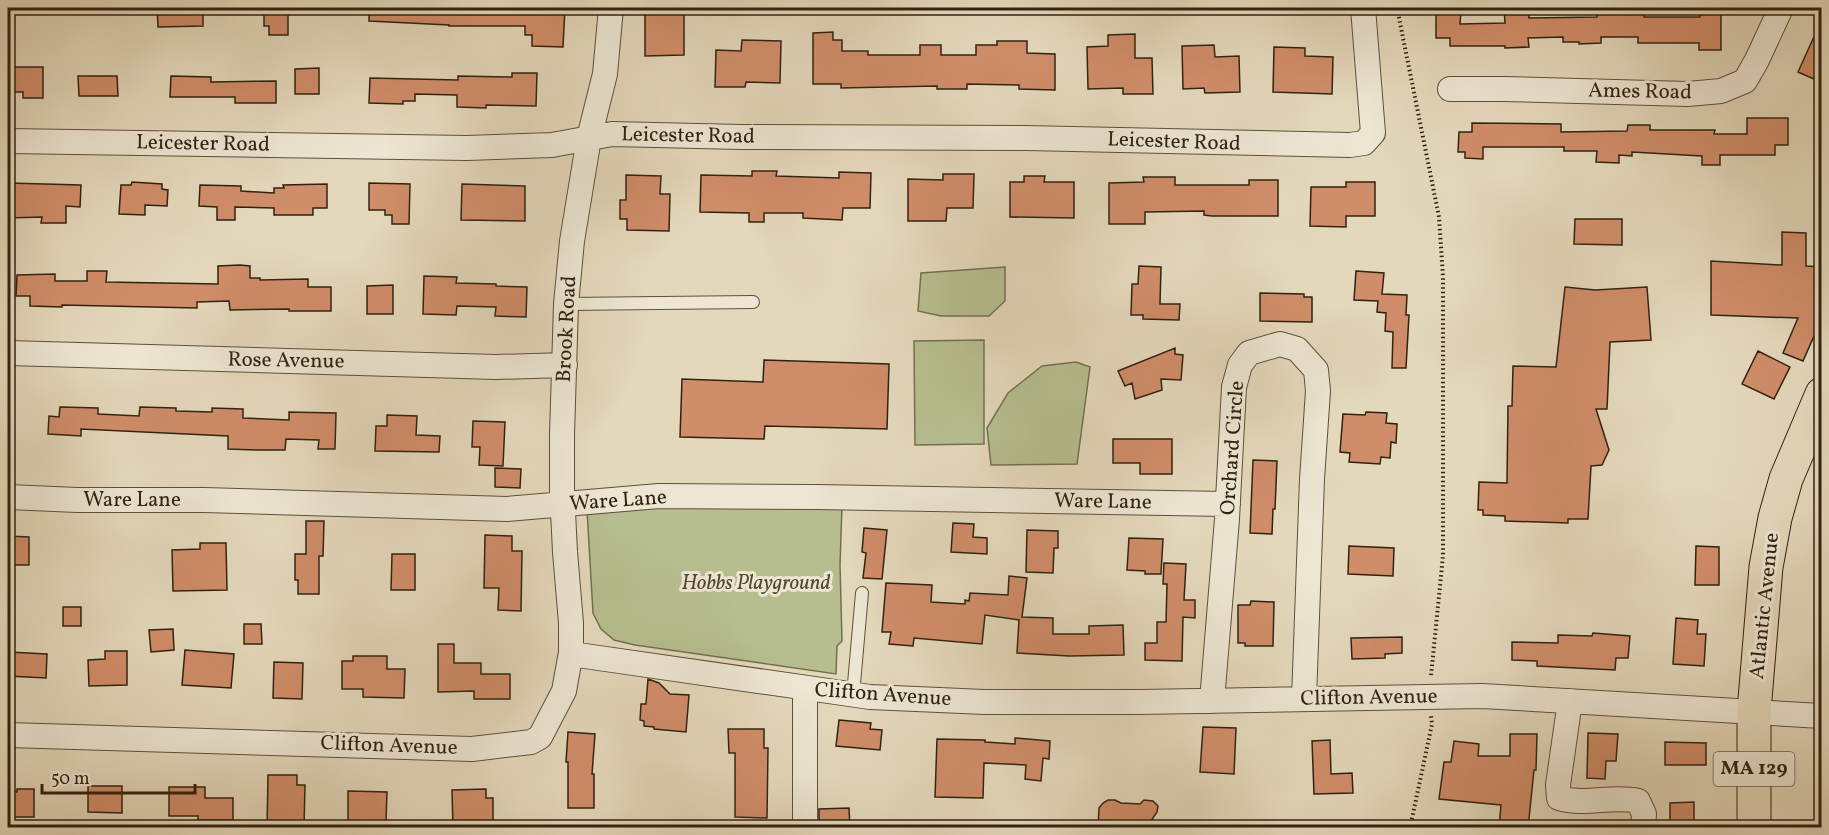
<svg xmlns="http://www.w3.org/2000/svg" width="1829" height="835" font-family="Vollkorn,serif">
  <rect width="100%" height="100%" fill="#e4d8bb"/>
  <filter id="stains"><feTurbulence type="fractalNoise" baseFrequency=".00333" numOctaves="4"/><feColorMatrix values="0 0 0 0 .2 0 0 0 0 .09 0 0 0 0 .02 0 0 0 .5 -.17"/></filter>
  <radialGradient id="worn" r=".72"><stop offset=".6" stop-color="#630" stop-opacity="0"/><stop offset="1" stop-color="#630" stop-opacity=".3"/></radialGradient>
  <path fill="#b6be8f" stroke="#737050" stroke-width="1.5" d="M1005,267V301L989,316H941L918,311L921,273Z
    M984,340V444L915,445L914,341Z
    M1076,362L1090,367L1077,464L991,465L987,428L1008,393L1042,366Z
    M649,504L842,505L840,565L842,641L837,646L836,674L635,645L614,640L601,629L593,613L587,510Z"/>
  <path fill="#d08d69" stroke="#302211" stroke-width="1.5" d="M157,8H203V26L158,27Z
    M264,8H288V35H269V26H264Z
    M369,8H565L563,47L532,46V35H525V26H449V25L369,21Z
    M1504,8H1529V18L1597,17V8H1644V17H1700V8H1721V50H1699V43H1638V37H1601V43L1579,44V42H1563V37L1528,38L1529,47L1505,48V46H1450V38H1436V11H1461L1460,24L1505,23Z
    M684,13V55L645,56V14Z
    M1821,21V82L1798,72Z
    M833,32V40H842V51H868V55H920V45H941V55H976V45H997V41H1027V53L1055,54V90L1019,89V85L967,84V89H937V86L841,88V84H813V33Z
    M1135,34V58H1152L1153,94H1123V88L1088,89L1087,47L1108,46V35Z
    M742,40L781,41L780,83L746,82L745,87H715L716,50L741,51Z
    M1214,45L1215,57L1239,56L1240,92L1205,93L1204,88L1183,89L1182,46Z
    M1274,47L1305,48V56L1333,57L1332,94L1273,92Z
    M11,67H43V98H23V92H11Z
    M319,68V94H295V69Z
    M512,73H537L536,106L486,105V108L457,107V95L415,94V101H403V104L369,103L370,78L458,80V76L512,77Z
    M78,76H117L118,96H79Z
    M171,76L211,77V82L276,81V103H235V97H170Z
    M1747,118H1788V145H1775V155H1720V165H1702V156L1632,152V156L1619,155V163L1596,162L1597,151H1564V147H1483V159L1465,158V152H1458L1459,132H1472V123L1561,124V132L1627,131L1628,125H1650V130H1715L1714,134H1747Z
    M752,171H777L776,176L839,178V172L871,173L870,208H843L842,220L803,218V213H764V222H749V213L700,212L701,175L752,176Z
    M943,174H974L973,208H947L946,221H908V179L943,180Z
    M626,175L661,176L660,194H670L669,231L627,230V219H620V200H626Z
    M1024,176H1045L1044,182H1074V218L1010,217V182H1024Z
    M1143,177H1175V185H1249V180H1278V216H1212L1204,215V211L1145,212V224H1109V183L1144,182Z
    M132,182L162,184V189L168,190L167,206L145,205V215L119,214L121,185H131Z
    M1346,182H1375V216H1346V227L1310,226L1311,187H1346Z
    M8,183L81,185L80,207L66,206V223H41L42,217L8,218Z
    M369,183L410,184L409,224H392V215H385V210H369Z
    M327,184V208H313V215H274V208L235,207V220H217V207L199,206L200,185L241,186V191L274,193V188H284L283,185Z
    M462,184L525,186V221L461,220Z
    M1575,219H1622V245L1574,244Z
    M1782,232L1806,233V266L1821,267V320L1803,361L1783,353L1798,318L1711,315V261L1782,265Z
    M240,265L250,266V278H260V280L308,279V287H331V311H289V309L230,310L229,301L197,302V308L62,305V307L30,306V296H16L17,275L55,274V281H87V271H107L106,282L218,284V266Z
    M1139,266L1161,267L1160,304H1180L1179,320L1143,319V315H1131L1132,284H1138Z
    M1356,271L1384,273L1382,294L1407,295L1406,315H1409L1406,368H1392L1393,332L1385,331L1386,313L1377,312L1378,301L1354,300Z
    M424,276L457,277L456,283L496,284V286L527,287L526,317L495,316L496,307L457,306L456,315L423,314Z
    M393,285V314H367V286Z
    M1565,287L1595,290L1647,287L1651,340L1610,342L1607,409H1596L1609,450L1602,465L1591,466L1588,519H1568V523L1505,521V516L1483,515V510H1478L1479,482L1507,483L1508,406H1512L1513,366L1556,367Z
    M1260,293L1304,294V297H1312V322L1260,321Z
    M1175,348V354L1183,355L1181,380L1161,379L1162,390L1135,399L1132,383L1125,386L1118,371Z
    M1758,351L1790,367L1774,399L1742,384Z
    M764,360L889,364L887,429L765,426L764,439L680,437L682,379L763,382Z
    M60,407L98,408V414L139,416L140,407L176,408V411L212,412V408L243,409V418L289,420V412L336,413L335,449H318L319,440L286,439L285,450H258L228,449V436L81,429V436L48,434L49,416L59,417Z
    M1366,412L1387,413L1386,423L1397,424L1396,443L1391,442L1390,458L1381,457L1380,464L1349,462L1350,453L1340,452L1343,414L1365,415Z
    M387,415L417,416L416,435L440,436L439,452L375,451L376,426H387Z
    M473,421L505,422L503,466L479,465L480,447H472Z
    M1113,439H1172V474H1140V463H1113Z
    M1253,460L1277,461L1275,509H1273L1272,534L1250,533Z
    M495,468L521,469L520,488L495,487Z
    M306,521H324L323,556H319V594H298V580H295V554H306Z
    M953,523L974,524L973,537L987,538V554L951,552Z
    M864,528L887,530L882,579L863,578L866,553L862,552Z
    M1027,530L1058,531V548H1054L1053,573L1026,572Z
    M485,535L512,536V551H522L521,611L498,610L499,588H484Z
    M8,536L29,537V565H8Z
    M1129,538L1163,539L1161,574H1145V571L1127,570Z
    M200,543H226L227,590L173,591L172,550L200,549Z
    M1349,546L1394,548L1393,576L1348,574Z
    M1696,546L1719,547V585H1695Z
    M392,554H415V590H391Z
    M1164,563L1186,564L1184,600H1195V618L1183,617L1182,661L1145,660V643H1157V622H1166L1167,584H1163Z
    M1009,576L1027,578L1022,617L1053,618V634H1089V626L1123,625L1124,655L1069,656L1017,653L1019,620L985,615L982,644L914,638L913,646L889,644L891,632H882L886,583L932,585L931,602L965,604V600L969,601L970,593L1008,595Z
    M1251,601L1274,602L1273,646H1245V643H1238V605H1250Z
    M63,607H81V626H63Z
    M1676,618L1698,620L1697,634H1706L1704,666L1673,664Z
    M244,624H261L262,644H244Z
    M173,629L174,650L151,652L149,630Z
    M1593,633L1630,636L1628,658H1616L1615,670L1537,666V661L1512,660V642L1558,643V635L1592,636Z
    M1402,637V653L1385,654V658L1352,659L1351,638Z
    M438,644H454V663H481V674H510V699H474V691L438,692Z
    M185,650L234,654L231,688L182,685Z
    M105,651H127V685L89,686L88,660L105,659Z
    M8,652L47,654L46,678L8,676Z
    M353,656H387V669H405L404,698L363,697V689H342V661H353Z
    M274,662L303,663L302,699L273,698Z
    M648,679L659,683L670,694L689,695L686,732L654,729V727L644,726V721L640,720L641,704H646Z
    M839,720L871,723L870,729L882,730L880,750L836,746Z
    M1203,727L1236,728L1234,774L1200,772Z
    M728,729H764V748H768L767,818L735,817V753H729Z
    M568,732L595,734L592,774H594V808H568V762H566Z
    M1588,733L1618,734L1616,761H1606L1605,779L1587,778Z
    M1510,734H1537L1536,770H1534L1528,828H1499L1501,805L1439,799L1444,762H1451L1454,741L1479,744L1478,756H1510Z
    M1015,738L1050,741L1049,759L1043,758L1041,781L1025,779L1026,765L984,763L983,798L935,797L937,739L985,740V742L1015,744Z
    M1330,740L1331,774L1352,773L1353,793L1314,794L1312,741Z
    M1665,742L1706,743V765H1665Z
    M268,775H297V785H305L304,828H267Z
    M88,786H122V813L88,812Z
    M169,787H205V798H233V820H198V816H169Z
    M17,789H34V817H8V792H17Z
    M486,789V798H493V823H480V828H453L452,790Z
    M348,791L387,792L386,821H348Z
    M1108,800H1115L1121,803L1140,804L1144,800L1153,801L1158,806L1157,812L1151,821V828H1098L1099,808L1103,803Z
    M1694,802V828H1670V803Z
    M849,808L850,828H819V809Z"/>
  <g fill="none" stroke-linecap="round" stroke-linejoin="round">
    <defs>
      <path id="lane" d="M566,304L753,302
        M853,695L862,593"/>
      <path id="street" d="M1450,89H1504L1688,94L1721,91L1745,81L1757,60L1781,8
        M8,141L467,148L552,145L612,134L741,137L1025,138L1350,145L1364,143L1373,133L1363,8
        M8,353L496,367L565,365
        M8,497L77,500H204L507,509L659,496L816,497L1228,504
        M571,654L870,697L985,702H1139L1482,696L1822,716
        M1212,701L1227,519L1234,387L1240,365L1249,353L1280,344L1297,349L1316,370L1318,391L1312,479L1304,699
        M1570,701L1558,785L1559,798C1586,806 1611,795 1638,801L1644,814L1643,828
        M8,735L472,749L531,742L540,737L564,691L571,652V623L565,552L562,491V435L566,304L572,241L589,138L605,74L611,8
        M805,828V689"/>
      <path id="primary" d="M1754,828V711L1766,567L1775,518L1786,479L1822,394"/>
    </defs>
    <use href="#lane" stroke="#5d503c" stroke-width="14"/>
    <use href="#street" stroke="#5d503c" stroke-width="26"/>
    <use href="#primary" stroke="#302211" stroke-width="35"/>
    <path stroke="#302211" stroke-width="4" stroke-dasharray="1.5 3" stroke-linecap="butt" d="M1397,8L1439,217L1443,277V556L1431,676
      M1410,828L1432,724L1431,716"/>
    <use href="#lane" stroke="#ede6d3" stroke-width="12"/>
    <use href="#street" stroke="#ede6d3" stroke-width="24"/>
    <use href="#primary" stroke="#e4d8bb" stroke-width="33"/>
  </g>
  <g text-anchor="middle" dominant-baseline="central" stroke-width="6" stroke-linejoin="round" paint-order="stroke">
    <rect fill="#ede6d3" stroke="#695d4b" stroke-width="1.5" x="1713.5" y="752" width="81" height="34" rx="4.5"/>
    <g font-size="20" font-weight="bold" fill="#302211">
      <text x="1754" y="769">MA 129</text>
    </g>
    <g font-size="21" fill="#302211" stroke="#ede6d3">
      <text transform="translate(1640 92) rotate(1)">Ames Road</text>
      <text transform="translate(688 136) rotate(1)">Leicester Road</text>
      <text transform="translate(1174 142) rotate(2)">Leicester Road</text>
      <text transform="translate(203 144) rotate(1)">Leicester Road</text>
      <text transform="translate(567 329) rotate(-87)">Brook Road</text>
      <text transform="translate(286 361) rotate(1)">Rose Avenue</text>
      <text transform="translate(1233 448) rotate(-86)">Orchard Circle</text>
      <text x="132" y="500">Ware Lane</text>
      <text transform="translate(618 501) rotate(-4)">Ware Lane</text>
      <text transform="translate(1103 502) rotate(1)">Ware Lane</text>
      <text transform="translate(1765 606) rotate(-84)">Atlantic Avenue</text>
      <text transform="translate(883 695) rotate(4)">Clifton Avenue</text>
      <text transform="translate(1369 698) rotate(-1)">Clifton Avenue</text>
      <text transform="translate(389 746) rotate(2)">Clifton Avenue</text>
    </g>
    <g font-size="21" font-style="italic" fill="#524930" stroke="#ede6d3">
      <text x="756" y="583">Hobbs Playground</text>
    </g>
  </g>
  <rect width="1829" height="835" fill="none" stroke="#e4d8bb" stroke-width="30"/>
  <rect x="9" y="9" width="1811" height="817" fill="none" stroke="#302211" stroke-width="3"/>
  <rect x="15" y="15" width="1799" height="805" fill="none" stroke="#302211" stroke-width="1.5"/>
  <path d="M42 784v9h153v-9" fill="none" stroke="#302211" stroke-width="3"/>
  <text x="51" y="784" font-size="18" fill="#302211" stroke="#ede6d3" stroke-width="4.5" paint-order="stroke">50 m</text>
  <rect width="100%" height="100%" filter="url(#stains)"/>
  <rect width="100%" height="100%" fill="url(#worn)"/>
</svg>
